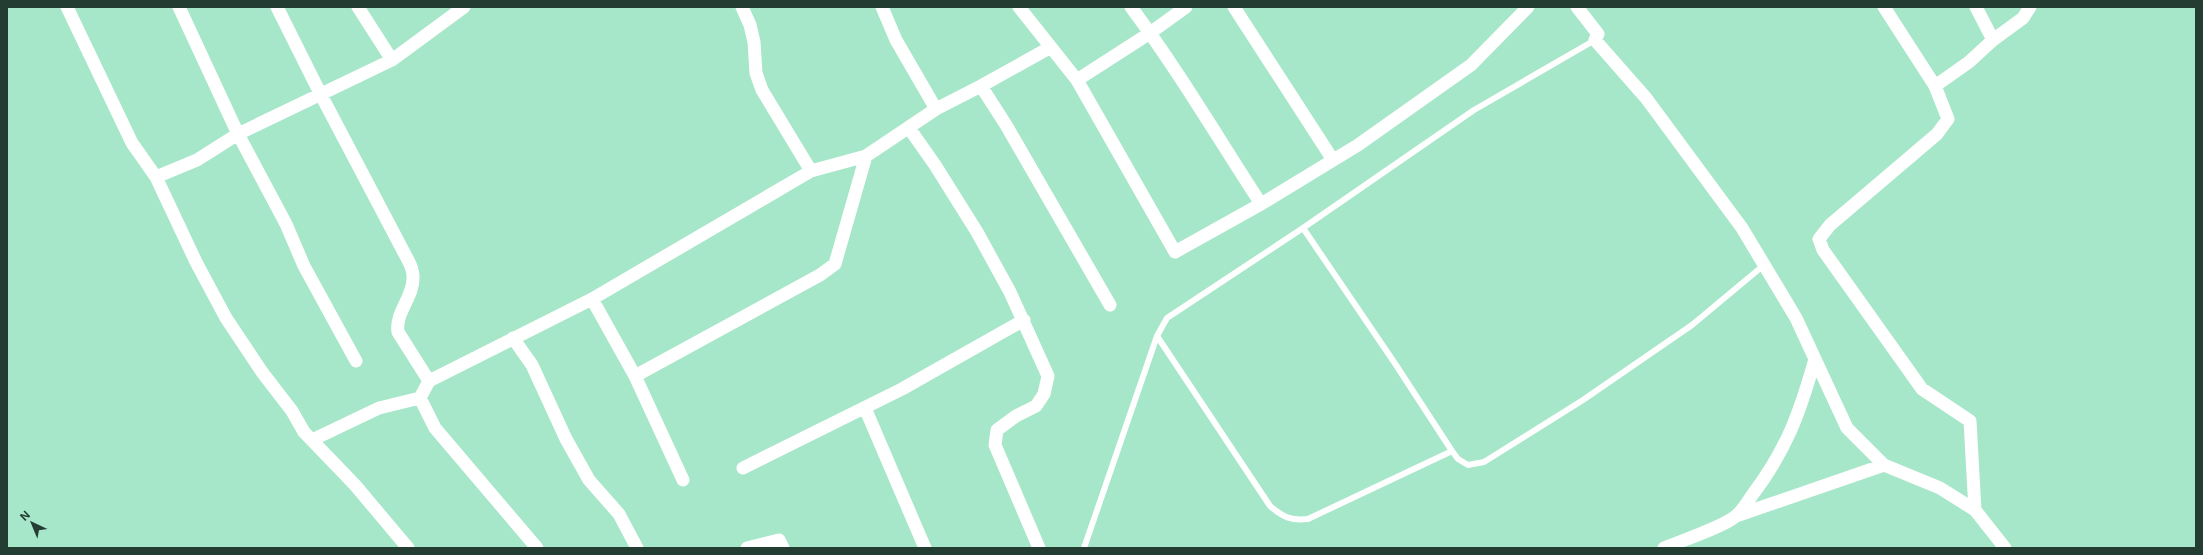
<svg xmlns="http://www.w3.org/2000/svg" width="2203" height="555" font-family="Inter,sans-serif">
  <rect width="100%" height="100%" fill="#a6e6c9"/>
  <g fill="none" stroke-linecap="round" stroke-linejoin="round">
    <path stroke="#fff" stroke-width="6" d="M1595,40L1474,110L1303,228L1394,362L1452,451L1458,459L1468,465L1484,462L1583,400L1692,325L1764,265
      M1157,336L1270,506C1283,517 1291,521 1308,519L1452,451
      M1084,548L1157,336L1167,318L1303,228"/>
    <path stroke="#fff" stroke-width="13" d="M67,7L132,143L156,177L196,262L226,318L262,372L292,411L304,432L355,485L408,548
      M179,7L238,134L286,224L304,266L356,361
      M277,7L321,95L409,262C411,266 413,272 413,277C414,297 395,312 398,332L429,381
      M358,7L392,60
      M742,7L750,25L754,42L756,73L762,90L811,171
      M882,7L896,40L936,109
      M1019,7L1077,80L1175,252L1261,204L1358,145L1471,65L1528,7
      M1131,7C1178,70 1218,138 1261,204
      M1234,7L1333,160
      M1577,7L1598,34L1595,40L1646,98L1742,228L1796,318L1847,428L1884,465L1940,488L1975,510L2005,548
      M1884,7L1935,86L1948,119L1937,134L1830,225L1819,239L1823,250L1922,389L1970,421L1975,510
      M1976,7L1993,40
      M1077,80L1150,33L1186,7
      M981,86L1006,125L1110,305
      M1935,86L1969,62L1993,40L2023,18L2030,7
      M909,128L935,165L977,232L1010,292L1048,376L1044,394L1036,406L1016,416L997,430L995,445L1039,548
      M156,177L197,160L238,134L392,60L464,7
      M592,299L635,376L683,480
      M513,338L532,365L566,439L589,480L619,514L637,548
      M635,376L820,275L835,264L866,156
      M420,398L435,428L537,548
      M865,408L925,548
      M312,440L379,408L420,398L429,381L592,299L811,171L866,156L936,109L981,86L1051,47
      M743,468L902,389L1024,320
      M1736,516L1884,465
      M747,548L779,540L783,548
      M1664,548C1681,541 1723,527 1736,516C1743,510 1748,501 1753,494C1787,449 1800,412 1815,359"/>
  </g>
  <rect width="2203" height="555" fill="none" stroke="#233d32" stroke-width="16"/>
  <g transform="translate(32 523) rotate(316)" stroke="#a6e6c9" stroke-width="3" paint-order="stroke">
  <path d="M0-3L7 15L0 10L-7 15Z" fill="#233d32"/>
  <text y="-6" font-size="11" font-weight="bold" text-anchor="middle" fill="#233d32">N</text>
  </g>
</svg>
